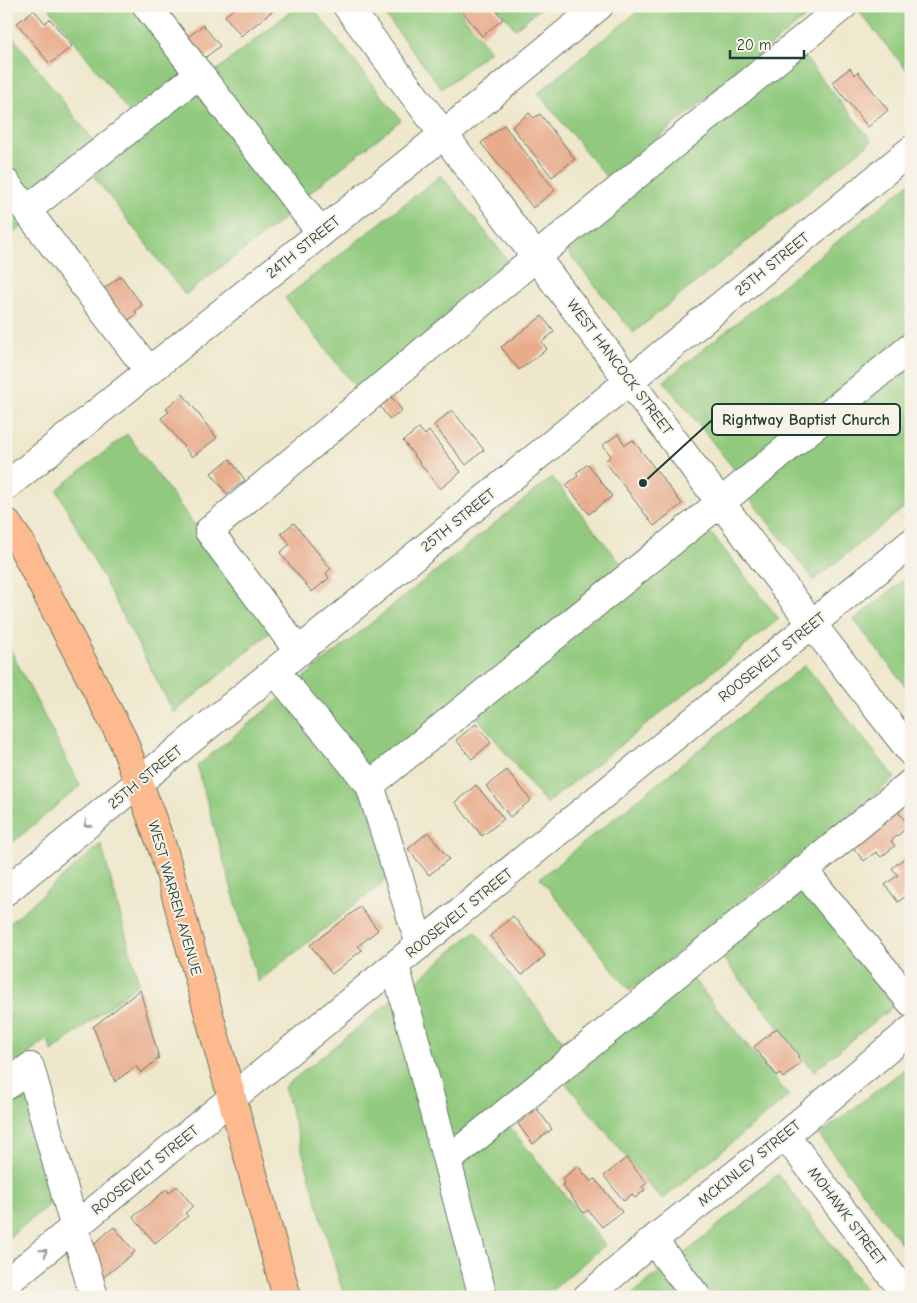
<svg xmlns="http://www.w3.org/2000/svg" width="917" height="1303" font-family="'Comic Neue',sans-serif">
  <rect width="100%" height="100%" fill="#f7f3e8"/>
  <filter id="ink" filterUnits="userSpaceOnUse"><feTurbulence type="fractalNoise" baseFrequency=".02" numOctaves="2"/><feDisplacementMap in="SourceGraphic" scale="10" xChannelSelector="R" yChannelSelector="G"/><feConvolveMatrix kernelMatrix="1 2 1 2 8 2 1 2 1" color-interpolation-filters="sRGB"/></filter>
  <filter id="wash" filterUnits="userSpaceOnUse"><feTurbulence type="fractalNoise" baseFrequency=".0096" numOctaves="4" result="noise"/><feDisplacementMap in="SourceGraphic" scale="20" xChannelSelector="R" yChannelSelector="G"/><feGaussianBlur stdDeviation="1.12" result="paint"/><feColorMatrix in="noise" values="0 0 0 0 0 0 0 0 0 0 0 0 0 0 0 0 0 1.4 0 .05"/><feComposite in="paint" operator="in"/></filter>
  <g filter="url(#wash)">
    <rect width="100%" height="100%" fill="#eee7cb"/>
    <path fill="#91ca7e" stroke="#588459" d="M48,6H134L186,74L131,115Z
      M297,6H311L401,120L307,195L212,74Z
      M378,6H456L490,51L442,89Z
      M497,6H543L515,29Z
      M644,6H819L608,179L538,93Z
      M911,6V75L855,7Z
      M6,28L97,145L29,198L6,169Z
      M802,54L872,141L633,333L563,246Z
      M198,94L290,214L185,295L93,175Z
      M441,175L512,266L357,389L285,298Z
      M911,182V334L738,474L664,381Z
      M6,202L24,225L6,239Z
      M911,361V502L814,580L746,494Z
      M127,434L273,630L174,713L57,490Z
      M552,477L623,566L369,772L297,683Z
      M707,528L779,619L546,804L474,713Z
      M911,574V693L854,620Z
      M6,641L80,786L6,848Z
      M805,665L895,778L630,991L540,878Z
      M283,696L365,796L389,878L258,982L197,766Z
      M101,844L139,983L52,1052L47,1039L6,1072V926Z
      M805,882L901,1000L814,1071L718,952Z
      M475,931L569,1048L453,1144L410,987Z
      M690,975L789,1096L662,1200L563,1080Z
      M393,999L472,1297H344L284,1087Z
      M911,1064V1256L819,1135Z
      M25,1083L56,1199L6,1240V1098Z
      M510,1127L605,1245L544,1297H491L457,1168Z
      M778,1174L871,1297H712L681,1257Z
      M661,1270L681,1297H629Z"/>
    <g id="blocks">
      <path fill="#e8ac8c" d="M237,6H279L241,36L225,16Z
        M458,6H492L503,19L482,36Z
        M34,10L45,23L50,19L72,46L50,64L17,23Z
        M203,25L220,46L202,60L186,39Z
        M850,68L855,75L858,72L888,110L868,127L832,82Z
        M529,113L534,118L540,114L575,159L552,177L512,127Z
        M504,125L555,190L533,208L481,143Z
        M121,276L142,305L135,311L137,314L123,324L99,292Z
        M542,316L554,332L542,342L547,349L519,370L501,347Z
        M388,393L402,410L390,420L377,402Z
        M183,394L217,438L192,457L161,418L169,412L166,408Z
        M452,410L484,450L466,465L434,425Z
        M419,428L425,435L429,431L461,472L440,489L403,441Z
        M618,434L625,445L633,440L682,504L654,526L605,461L611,456L603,445Z
        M230,459L245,480L227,494L211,473Z
        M588,464L612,496L589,514L566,485L578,476L576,473Z
        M294,523L331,569L326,573L329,578L312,592L280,553L290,544L281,533Z
        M476,724L491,743L472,759L456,740Z
        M507,770L531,800L510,817L486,786Z
        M476,785L504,819L482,836L455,802Z
        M896,809L909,826L891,841L895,846L881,857L876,852L864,861L850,844Z
        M428,832L449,859L429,875L408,849Z
        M911,853V892L898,902L885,885L898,875L892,868Z
        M360,907L378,930L358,946L362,950L332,974L310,945Z
        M513,916L545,956L522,975L490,936Z
        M140,990L159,1058L141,1073L136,1066L115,1082L93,1027Z
        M777,1028L799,1056L797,1057L802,1062L783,1078L780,1074L777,1076L754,1047Z
        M537,1109L552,1129L533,1144L518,1124Z
        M626,1158L647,1183L642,1187L645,1190L635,1198L632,1194L624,1201L604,1176Z
        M578,1166L591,1182L595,1179L622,1212L602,1227L588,1210L584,1213L562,1185L565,1182L562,1179Z
        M177,1186L193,1206L185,1213L188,1216L155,1243L133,1217L167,1189L169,1193Z
        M114,1227L135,1252L104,1277L84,1252Z"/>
    </g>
  </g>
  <g filter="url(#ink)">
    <use href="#blocks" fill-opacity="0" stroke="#677869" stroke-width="1"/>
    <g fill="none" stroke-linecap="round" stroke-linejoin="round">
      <defs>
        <path id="minor" d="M147,6L321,233
          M347,6L812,624L911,752
          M6,183L149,371
          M27,210L199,74
          M6,486L444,134L599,6
          M299,652L209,531L536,257L843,6
          M275,671L370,785L420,945
          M370,785L736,490L911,347
          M803,870L911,1002
          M6,891L911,150
          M395,965L483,1297
          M6,1086L30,1067L94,1297
          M785,1135L908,1297
          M447,1161L911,783
          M653,1240L697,1297
          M6,1283L911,543
          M587,1297L653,1240L785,1135L911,1030"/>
        <path id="major" d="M6,522L20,542L123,740L164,852L287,1297"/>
      </defs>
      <use href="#minor" stroke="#677869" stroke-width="30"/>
      <use href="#major" stroke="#677869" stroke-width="30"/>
      <use href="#minor" stroke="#fff" stroke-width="28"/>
      <use href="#major" stroke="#fcba8e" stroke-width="28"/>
    </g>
    <defs><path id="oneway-chevron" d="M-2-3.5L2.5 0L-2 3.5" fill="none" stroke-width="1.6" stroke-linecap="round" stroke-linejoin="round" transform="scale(1.25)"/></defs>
    <g stroke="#8f9e9a">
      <use href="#oneway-chevron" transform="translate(87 824) rotate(141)"/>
      <use href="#oneway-chevron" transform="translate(44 1252) rotate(-39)"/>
    </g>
  </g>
  <g text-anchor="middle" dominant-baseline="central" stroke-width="4" stroke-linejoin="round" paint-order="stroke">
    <g font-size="15" fill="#1f3d34" stroke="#f7f3e8">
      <text transform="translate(303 247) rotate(-39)">24TH STREET</text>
      <text transform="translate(772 264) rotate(-39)">25TH STREET</text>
      <text transform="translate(620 367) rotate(53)">WEST HANCOCK STREET</text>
      <text transform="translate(458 520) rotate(-39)">25TH STREET</text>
      <text transform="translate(772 657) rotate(-39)">ROOSEVELT STREET</text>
      <text transform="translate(145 777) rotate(-39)">25TH STREET</text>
      <text transform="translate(175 898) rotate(74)">WEST WARREN AVENUE</text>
      <text transform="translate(459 913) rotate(-39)">ROOSEVELT STREET</text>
      <text transform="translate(749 1163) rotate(-39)">MCKINLEY STREET</text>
      <text transform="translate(145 1170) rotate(-39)">ROOSEVELT STREET</text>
      <text transform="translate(847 1216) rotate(53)">MOHAWK STREET</text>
    </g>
  </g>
  <path fill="none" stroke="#1f3d34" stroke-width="2" d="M643 483L712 420"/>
  <circle fill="#1f3d34" stroke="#f7f3e8" stroke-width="2" cx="643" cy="483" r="5"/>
  <rect fill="#f7f3e8" stroke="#1f3d34" stroke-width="2" x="712" y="404" width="188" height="31" rx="5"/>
  <g font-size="16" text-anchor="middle" font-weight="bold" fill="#1f3d34">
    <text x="806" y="425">Rightway Baptist Church</text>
  </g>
  <rect width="917" height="1303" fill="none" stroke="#f7f3e8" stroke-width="25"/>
  <path d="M730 50v8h74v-8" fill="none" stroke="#1f3d34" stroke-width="2.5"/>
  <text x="737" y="50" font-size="15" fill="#1f3d34" stroke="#f7f3e8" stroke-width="4" paint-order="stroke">20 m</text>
</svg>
